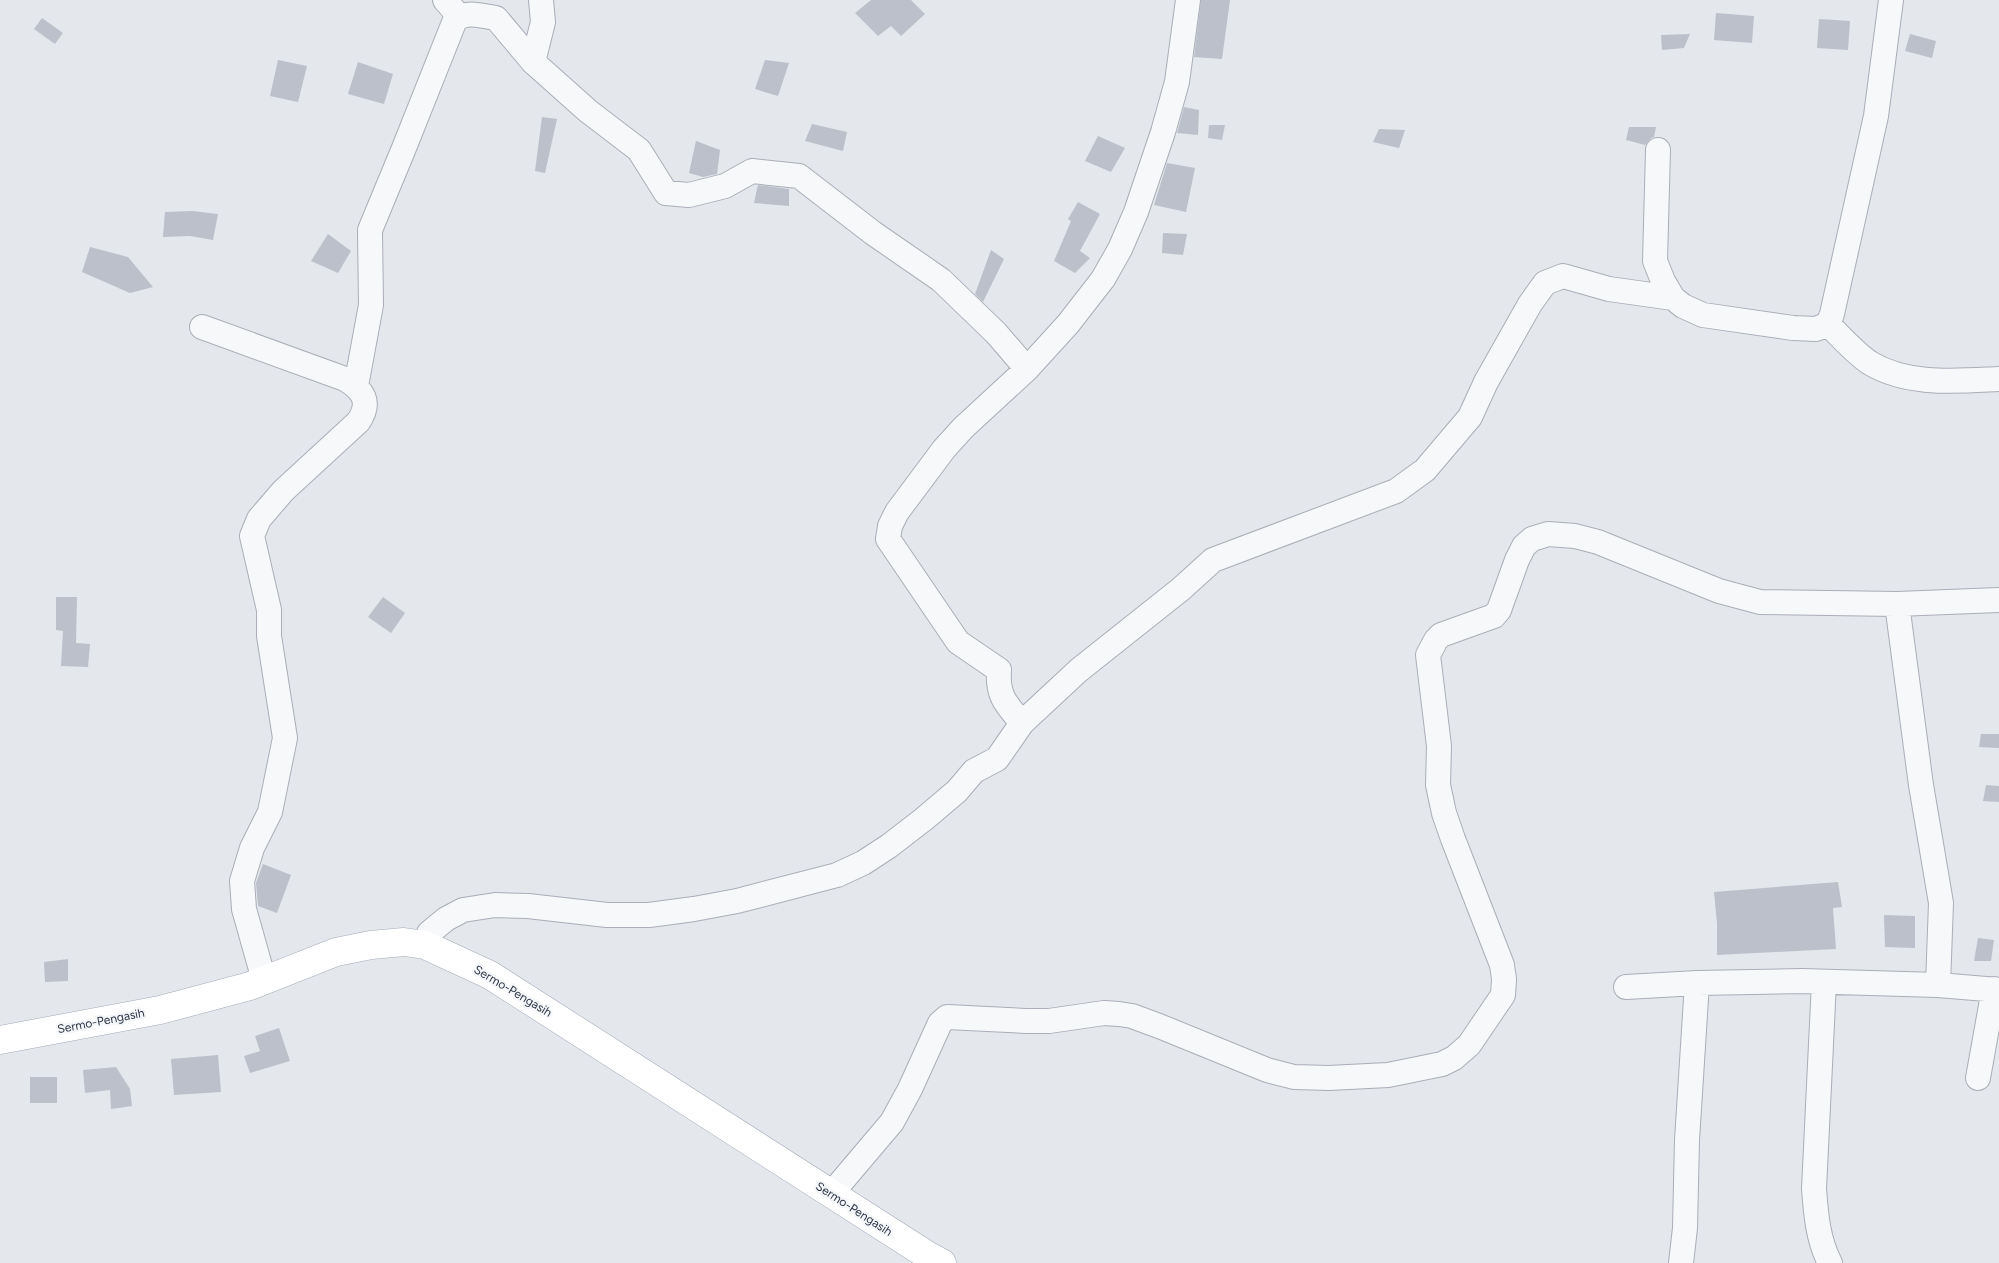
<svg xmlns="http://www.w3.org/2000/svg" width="1999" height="1263" font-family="Figtree,sans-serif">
  <rect width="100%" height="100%" fill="#e4e7ec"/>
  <path fill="#bbc0ca" d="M871,0H911L925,14L901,36L891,26L878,36L855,13Z
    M1201,0H1230L1222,59L1194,57Z
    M1716,13L1754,16L1752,43L1714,40Z
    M42,18L63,33L55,44L34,29Z
    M1819,19L1850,21L1848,50L1817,48Z
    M1690,34L1684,48L1662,50L1661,35Z
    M1910,34L1936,41L1932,58L1905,51Z
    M278,60L307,66L298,102L270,96Z
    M765,60L789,63L778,96L755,89Z
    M358,62L393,74L384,104L348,94Z
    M1184,107L1199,110L1198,135L1177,133Z
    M542,117L557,119L545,173L535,171Z
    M812,124L847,132L843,151L805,141Z
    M1209,125H1225L1222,140L1208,138Z
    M1629,127H1656L1654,137L1651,138L1645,145L1626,140Z
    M1379,129L1405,130L1399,148L1373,142Z
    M1098,136L1125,148L1111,172L1085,161Z
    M696,141L720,150L717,174L703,177L689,173Z
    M1167,163L1195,168L1186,212L1154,205Z
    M758,185L789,189V206L754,203Z
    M1078,202L1100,214L1080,251L1090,258L1075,273L1054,261L1071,221L1068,219Z
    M192,211L218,214L213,240L190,236L163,237L165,212Z
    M1163,233L1187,234L1183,255L1162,253Z
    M328,234L351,251L338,273L311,261Z
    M90,247L128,257L153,287L130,293L82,272Z
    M991,250L1004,259L983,302L975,294Z
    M56,597H77L76,643L90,644L88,667L61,666L63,631L56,630Z
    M383,597L405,613L391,633L368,617Z
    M1981,734H1999V748L1979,747Z
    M1986,785L1999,786V802L1983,801Z
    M263,864L291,875L277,913L258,906L256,883Z
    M1838,882L1842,907L1833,908L1836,949L1717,955V923L1714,892Z
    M1884,915L1915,916V948L1885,947Z
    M1978,938L1994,940L1991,961H1974Z
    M68,959V981L45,982L44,962Z
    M279,1028L290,1061L250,1073L244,1056L260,1051L255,1036Z
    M218,1055L221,1092L174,1095L171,1059Z
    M116,1067L130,1089L132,1106L111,1109L110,1090L85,1093L83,1070Z
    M30,1077H57V1103H30Z"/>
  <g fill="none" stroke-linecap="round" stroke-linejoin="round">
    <defs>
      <path id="minor" d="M445,0L459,16
        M533,62L543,22L541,0
        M1658,150L1655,261L1663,281L1673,298L1683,306L1703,315L1793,328L1816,329L1828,324L1832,314L1876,116L1891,0
        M1828,324C1840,336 1856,354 1870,363C1908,386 1957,381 1999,379
        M202,327L345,379C363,390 372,402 358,422L283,491L259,519L252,536L269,610V636L285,738L270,812L252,848L242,881L244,909L264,980
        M356,386L371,305L370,230L404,148L455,20C466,10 483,16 496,18L533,62L588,111L639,150L666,193L689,195L725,186L752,171L799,176L873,233L941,280L996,333L1027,369
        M1022,723L1079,670L1181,589L1213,560L1396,491L1425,470L1470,417L1486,382L1530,304L1545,283L1563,276L1609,289L1673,298
        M425,945L429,933L446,919L463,910L495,905L528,906L607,915H649L694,909L737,901L837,875L863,863L889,846L924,819L957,791L974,771L997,759L1022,723C1006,704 997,696 999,670L958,642L888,539L890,526L897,512L944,449L963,428L1027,369L1068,324L1103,279L1120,249L1136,212L1163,132L1177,82L1188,0
        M1824,982L1814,1189C1816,1215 1818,1240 1830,1263
        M1938,985L1941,903L1921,785L1897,604L1999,600
        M1626,987L1697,983
        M1978,1078L1994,989
        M831,1194L892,1122L910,1089L940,1023L947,1017L1026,1021H1049L1104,1013L1119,1014L1132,1016L1159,1026L1267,1070L1294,1077L1329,1078L1388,1075L1442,1064L1454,1058L1469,1045L1503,995L1504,979L1502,965L1453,839L1444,813L1438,785L1439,746L1428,655L1436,640L1441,635L1494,616L1499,610L1517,560L1524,546L1532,539L1548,534L1575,536L1598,542L1719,591L1760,602L1897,604
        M1681,1263L1685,1228L1687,1140L1697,983L1802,981L1938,985L1999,990"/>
      <path id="major" d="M0,1040L160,1010L250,986L336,952L371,945L404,942L425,945L490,975L927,1255L942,1263"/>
    </defs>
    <use href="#minor" stroke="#a9aeb7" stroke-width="26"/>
    <use href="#major" stroke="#a3abb8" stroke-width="29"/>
    <use href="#minor" stroke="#f7f8fa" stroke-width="24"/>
    <use href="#major" stroke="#fff" stroke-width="28"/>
  </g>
  <g text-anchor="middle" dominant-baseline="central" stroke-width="4.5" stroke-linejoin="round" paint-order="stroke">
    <g font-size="12" fill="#2b3445" stroke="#f4f6f9">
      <text transform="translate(513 991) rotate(31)">Sermo-Pengasih</text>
      <text transform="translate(101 1021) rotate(-11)">Sermo-Pengasih</text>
      <text transform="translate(854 1209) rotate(33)">Sermo-Pengasih</text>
    </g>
  </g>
</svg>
